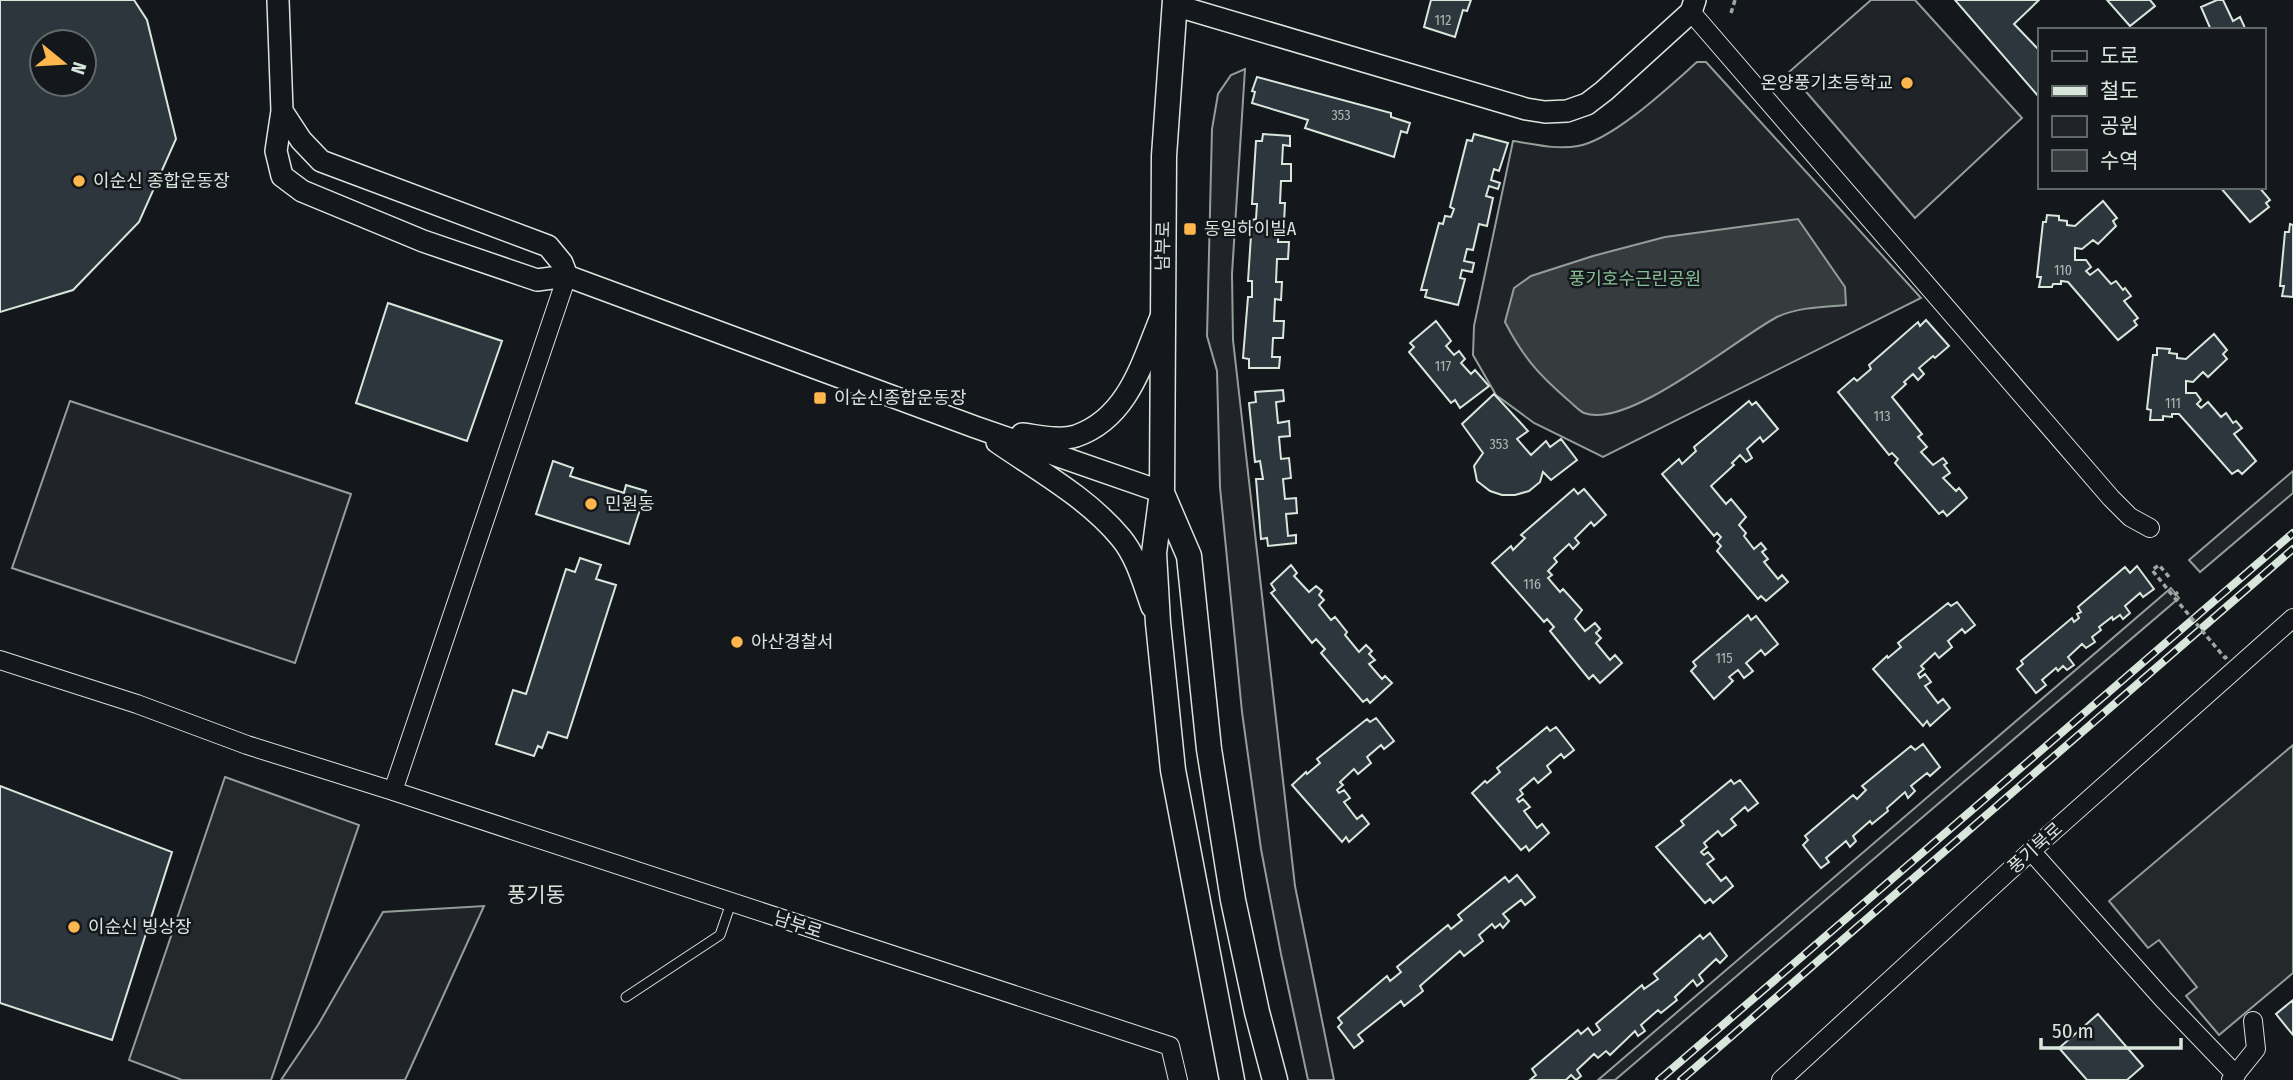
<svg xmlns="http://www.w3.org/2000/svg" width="2293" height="1080" font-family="'Fira Sans Condensed','Noto Sans KR',sans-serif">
  <rect width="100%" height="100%" fill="#14181c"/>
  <path fill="#202428" stroke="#939e99" stroke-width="2" d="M1871,0H1915L2022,118L1915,218L1789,72Z
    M1697,62H1706L1921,298L1603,457L1534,423L1496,395L1473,355L1474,326L1513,141C1534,144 1557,150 1578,146C1613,140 1670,86 1697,62Z
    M1245,69L1232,274L1233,340L1295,886L1334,1080H1308L1281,954L1261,849L1242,712L1220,487L1217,371L1207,336L1212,129L1218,94L1231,75Z
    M70,401L351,494L295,663L12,568Z
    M2293,471V493L2200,572L2189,560Z
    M2171,588L2179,598L1615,1080H1598Z
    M484,906L405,1080H281L318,1025L383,912Z"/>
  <path fill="#24282b" stroke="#939e99" stroke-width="2" d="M2293,745V973L2219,1035L2186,996L2197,987L2159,940L2148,948L2109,901Z
    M225,777L359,825L271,1080H182L129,1060Z"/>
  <path fill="#363b3e" stroke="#939e99" stroke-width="2" d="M1798,219L1845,287L1846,305C1823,307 1798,307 1777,317C1737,338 1628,430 1584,413C1579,411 1573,404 1568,400C1538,374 1523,357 1505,322L1514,288L1531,276L1593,256L1665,237Z"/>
  <path fill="#2c363c" stroke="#d8e6dc" stroke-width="2" fill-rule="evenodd" d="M0,0H134L147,20L176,139L139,222L73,290L0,312ZM42,42H84V84H42Z
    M1431,0H1471L1467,11L1463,10L1455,37L1424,27Z
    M1955,0H2039L2014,24L2039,50V97Z
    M2107,0H2150L2155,6L2130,26Z
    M2217,0H2223L2233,21L2240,17L2245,28L2241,30H2211L2201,7Z
    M1257,77L1391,113V117L1410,123L1407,133L1401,131L1394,157L1305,128L1308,120L1252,103L1255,92L1252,91Z
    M1263,134L1290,136V146L1283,145L1282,164H1291V181H1281L1280,203H1285L1284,223H1279L1278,242H1289L1288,259H1277L1276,282H1282L1281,300L1275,299L1274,321H1284L1283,338H1273L1272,357H1280L1279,368H1249V359L1243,358L1248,297H1252V281H1248L1252,220L1256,219L1257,204H1252L1256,141H1262Z
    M1474,134L1508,143L1499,171L1494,169L1491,180L1500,183L1498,189L1489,186L1486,196L1493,198L1487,226L1479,224L1473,250L1467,249L1464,261L1474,263L1472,272L1462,270L1460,278L1465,279L1458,305L1425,297L1427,290H1421L1439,223L1443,224L1445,216L1451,217L1454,209L1450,207L1467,140L1472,141Z
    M2220,187H2259L2270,200L2266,203L2269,207L2250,222Z
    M2103,201L2117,218L2113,221L2116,226L2098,244L2093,240L2082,249L2075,248V260H2086L2091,267L2086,271L2090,275L2098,269L2111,284L2116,281L2123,290L2125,288L2131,296L2124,301L2138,318L2134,321L2137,325L2118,340L2068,282L2061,281V284H2053L2052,287H2039L2041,277H2037L2043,222H2046L2047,215L2059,216V220L2067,221V225L2075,226Z
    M2290,224L2293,225V297L2282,296L2284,286H2280L2285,232H2289Z
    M388,303L502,341L467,441L356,403Z
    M1926,320L1949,346L1935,358L1933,356L1919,368L1924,374L1918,380L1913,374L1904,382L1906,384L1892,397L1922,434L1918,437L1927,447L1921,452L1933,465L1943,458L1947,463L1944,465L1950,473L1943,478L1956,491L1959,488L1967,498L1947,516L1943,511L1939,514L1895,463L1898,459L1892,453L1889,455L1838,392L1854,378L1857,381L1871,369L1869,365L1918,322L1920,326Z
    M1436,321L1451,341L1446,346L1454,355L1459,351L1465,359L1461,363L1471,374L1475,370L1489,386L1460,408L1455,400L1451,403L1409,352L1414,347L1410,343Z
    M2214,334L2227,350L2223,354L2227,359L2208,377L2203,372L2193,382L2186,381V393H2196L2201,400L2197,404L2201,408L2208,402L2221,417L2226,413L2233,423L2236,421L2242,428L2234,434L2256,461L2242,474L2238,470L2232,474L2179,414H2172V417L2163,416V420H2150L2151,410L2147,409L2153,355H2157V348L2170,349L2169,353L2177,354V358L2186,359Z
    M1283,390L1284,401L1276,402L1278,423L1289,421L1290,436L1279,437L1281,459L1289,458L1291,478L1283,479L1285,499L1296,498L1297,513L1286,514L1288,536L1296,535V543L1268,546L1267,538L1261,539L1256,479H1263L1260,461L1255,462L1249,403L1256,402L1255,392Z
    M1494,394L1528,431L1517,439L1531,455L1546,441L1550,447L1561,439L1577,460L1551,480L1543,472L1540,482L1529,491L1515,495H1502L1490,491L1477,481L1474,466L1483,453L1462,424Z
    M1749,401L1752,405L1756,402L1778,429L1763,442L1760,437L1747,449L1752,458L1746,462L1740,455L1732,463L1734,465L1711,486L1726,504L1731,499L1746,517L1739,525L1746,533L1744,536L1754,549L1761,543L1766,549L1762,552L1768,559L1764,562L1778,579L1782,575L1788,582L1766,601L1761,596L1758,599L1717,551L1721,546L1717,542L1721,537L1717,533L1714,536L1662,474L1679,459L1682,464L1696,451L1694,447Z
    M553,461L573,468L570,476L624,493L626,485L646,491L629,544L536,514Z
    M1574,489L1578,494L1584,489L1606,515L1594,526L1591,522L1575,538L1579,543L1573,549L1569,544L1554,558L1557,562L1548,571L1552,575L1548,578L1560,592L1563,589L1582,610L1575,619L1585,631L1595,623L1600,629L1596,633L1601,638L1596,643L1610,660L1615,655L1622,663L1600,683L1593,675L1589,679L1550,631L1554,627L1547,619L1544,622L1492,563L1511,546L1513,550L1525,538L1521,535Z
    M580,558L601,565L596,579L616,585L567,738L548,732L542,748L538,746L534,756L496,744L513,690L526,694L566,569L575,572Z
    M1291,565L1297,573L1294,576L1309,592L1316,586L1322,591L1319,595L1324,600L1319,605L1331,620L1335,617L1347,632L1345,635L1359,652L1366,645L1372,651L1369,654L1375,660L1369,664L1382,679L1385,676L1392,683L1370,703L1367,699L1363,702L1321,653L1325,649L1316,639L1312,643L1271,593L1275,590L1271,584Z
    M2137,566L2154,589L2143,597L2140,593L2125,606L2130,613L2123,619L2120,615L2113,620L2112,617L2099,627L2101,630L2092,637L2095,642L2086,648L2082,644L2068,657L2074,665L2067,670L2063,666L2058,671L2056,668L2042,680L2046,685L2036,693L2017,669L2023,664L2021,661L2072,618L2074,622L2079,618L2077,614L2081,612L2078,607L2125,567L2130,573Z
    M1957,602L1975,625L1965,633L1962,629L1948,641L1952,647L1939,658L1935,653L1921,666L1924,669L1918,674L1920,678L1925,674L1931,682L1925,686L1938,703L1943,699L1950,708L1930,726L1927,721L1923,726L1873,669L1887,656L1888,658L1901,647L1898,643L1948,603L1951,606Z
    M1748,615L1751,620L1756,616L1778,644L1765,655L1761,650L1746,663L1753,671L1744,678L1738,670L1729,677L1733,681L1714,699L1691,671L1696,666L1693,662Z
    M1376,718L1394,741L1384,749L1381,745L1367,757L1371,763L1358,774L1354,769L1340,782L1343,785L1337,790L1339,793L1344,790L1350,798L1344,802L1357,819L1362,815L1369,824L1349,842L1346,837L1342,842L1292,785L1306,772L1307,774L1320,763L1317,759L1367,719L1370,722Z
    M1547,727L1550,731L1556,727L1574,750L1564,758L1561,754L1547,766L1551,772L1538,783L1534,778L1520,790L1523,794L1517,799L1519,802L1523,799L1530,807L1524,811L1537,828L1542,824L1549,833L1529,851L1526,846L1521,850L1472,793L1485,781L1487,783L1500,772L1497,768Z
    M1923,744L1940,767L1930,776L1927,773L1911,786L1915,791L1908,798L1905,792L1887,808L1888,811L1872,824L1870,821L1853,836L1856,841L1850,847L1846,841L1826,858L1829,862L1821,868L1803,845L1808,840L1805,836L1853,795L1857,799L1866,790L1862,786L1911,746L1915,750Z
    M1731,780L1734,784L1740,780L1758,803L1748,811L1745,807L1731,819L1736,825L1722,836L1718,831L1704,843L1707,847L1701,852L1704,855L1708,852L1714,859L1707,864L1721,881L1726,877L1733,886L1713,903L1710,899L1705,903L1656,847L1684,825L1681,821Z
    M0,786L172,852L112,1040L0,1003Z
    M1517,875L1535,897L1525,905L1521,900L1503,914L1509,921L1503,928L1500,924L1495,928L1492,924L1479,935L1483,941L1464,956L1460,951L1420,986L1423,991L1404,1006L1401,1001L1358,1035L1363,1041L1354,1048L1338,1027L1342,1023L1338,1018L1387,976L1390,981L1401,972L1397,967L1448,925L1451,929L1462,920L1458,915L1505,877L1509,882Z
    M1710,933L1727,956L1720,963L1716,959L1699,975L1703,981L1697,986L1693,980L1675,997L1677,1000L1661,1013L1658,1010L1641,1025L1645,1031L1638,1036L1635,1031L1610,1055L1606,1051L1598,1058L1594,1054L1577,1070L1581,1076L1576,1080L1571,1075L1566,1080H1530L1536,1075L1532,1069L1578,1030L1581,1034L1588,1028L1593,1035L1600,1030L1596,1024L1642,985L1644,989L1658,979L1654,974L1700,935L1703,939Z
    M2293,1000V1035L2276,1014Z
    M2098,1014L2143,1066L2127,1080H2087L2059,1048Z"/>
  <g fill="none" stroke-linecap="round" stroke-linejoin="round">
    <defs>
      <path id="service" d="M626,997L720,935L731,903"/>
      <path id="minor" d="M1691,12L2111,498L2130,517L2150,528
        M0,660L137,704L247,745L393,791L567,276
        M393,791L1170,1046L1178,1080
        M2031,851L2163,999L2236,1075
        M1781,1080L2031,851L2293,618
        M2231,1080L2256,1049L2253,1021"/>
      <path id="tertiary" d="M278,0L282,111L276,151L282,176L302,191L423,241L537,280L567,276L975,427L1162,492
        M1174,5L1526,109L1545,112L1567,111L1587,104L1604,91L1691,12L1695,0
        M282,111L301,140L321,161L548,246L562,263L567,276
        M1022,434C1039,436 1060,441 1076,436C1128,418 1142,363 1161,317
        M997,442C1039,471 1088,498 1121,538C1137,557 1144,585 1152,607"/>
      <path id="secondary" d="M1175,0L1164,156L1162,492L1154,553L1158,623L1173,770L1232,1080
        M1162,493L1189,556L1209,749L1233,900L1257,1012L1275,1080"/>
    </defs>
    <use href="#service" stroke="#d8e6dc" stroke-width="11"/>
    <use href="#minor" stroke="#d8e6dc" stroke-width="20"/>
    <use href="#tertiary" stroke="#d8e6dc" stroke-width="24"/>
    <use href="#secondary" stroke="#d8e6dc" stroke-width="27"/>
    <path stroke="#9da8a2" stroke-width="3.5" stroke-dasharray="5 3.5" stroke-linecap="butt" d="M1731,13L1735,0
      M2169,577L2159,565L2152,570L2173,596"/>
    <use href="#service" stroke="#14181c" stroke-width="9"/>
    <use href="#minor" stroke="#14181c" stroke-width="18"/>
    <use href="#tertiary" stroke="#14181c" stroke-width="21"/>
    <use href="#secondary" stroke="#14181c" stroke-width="24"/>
    <defs>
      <path id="rail" d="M1659,1080L2293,533
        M1681,1080L2293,549"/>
    </defs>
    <use href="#rail" stroke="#d8e6dc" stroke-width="8"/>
    <use href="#rail" stroke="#14181c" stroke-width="5" stroke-dasharray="16" stroke-linecap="butt"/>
    <path stroke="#9da8a2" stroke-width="3.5" stroke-dasharray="5 3.5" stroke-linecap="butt" d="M2178,592L2173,596L2225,658L2229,655"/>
  </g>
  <g fill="#ffb74d" stroke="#14181c" stroke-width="2.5">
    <circle cx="1907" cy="83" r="7"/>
    <circle cx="79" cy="181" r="7"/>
    <rect x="1183" y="222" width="14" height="14" rx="3.5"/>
    <rect x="813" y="391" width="14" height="14" rx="3.5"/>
    <circle cx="591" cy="504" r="7"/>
    <circle cx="737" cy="642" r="7"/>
    <circle cx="74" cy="927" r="7"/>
  </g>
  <g text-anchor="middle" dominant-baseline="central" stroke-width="5" stroke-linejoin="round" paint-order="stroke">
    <g font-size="14" fill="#adbab4">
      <text x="1443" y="20">112</text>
      <text x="1341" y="115">353</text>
      <text x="2063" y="270">110</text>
      <text x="1443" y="366">117</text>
      <text x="2173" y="403">111</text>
      <text x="1882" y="416">113</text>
      <text x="1499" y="444">353</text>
      <text x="1532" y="584">116</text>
      <text x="1724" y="658">115</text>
    </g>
    <g font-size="18" fill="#d8e6dc" stroke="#14181c" text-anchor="start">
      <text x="1893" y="83" text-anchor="end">온양풍기초등학교</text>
      <text x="93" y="181">이순신 종합운동장</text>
      <text x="1204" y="229">동일하이빌A</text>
      <text x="834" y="398">이순신종합운동장</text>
      <text x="605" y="504">민원동</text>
      <text x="751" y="642">아산경찰서</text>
      <text x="88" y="927">이순신 빙상장</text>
    </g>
    <g font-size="18" fill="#d8e6dc" stroke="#14181c">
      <text transform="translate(1163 246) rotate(-89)">남부로</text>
      <text transform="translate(2035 848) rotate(-42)">풍기북로</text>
      <text transform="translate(798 925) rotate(18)">남부로</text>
    </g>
    <g font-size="18" fill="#8ac095" stroke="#14181c">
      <text x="1635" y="279">풍기호수근린공원</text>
    </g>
    <g font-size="21" fill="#d8e6dc" stroke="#14181c">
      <text x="536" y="895">풍기동</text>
    </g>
  </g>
  <rect x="2038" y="28" width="228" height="161" fill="#14181c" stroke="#626a69" stroke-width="2"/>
  <rect x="2052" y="51" width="35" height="10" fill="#14181c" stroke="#626a69" stroke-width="2"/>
  <text x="2100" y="63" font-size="21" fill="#d8e6dc">도로</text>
  <rect x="2052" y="86" width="35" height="10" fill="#d8e6dc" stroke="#626a69" stroke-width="2"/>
  <text x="2100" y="98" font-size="21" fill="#d8e6dc">철도</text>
  <rect x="2052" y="116" width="35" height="21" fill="#202428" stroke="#626a69" stroke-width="2"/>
  <text x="2100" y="133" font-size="21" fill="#d8e6dc">공원</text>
  <rect x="2052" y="150" width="35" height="21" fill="#363b3e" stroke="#626a69" stroke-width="2"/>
  <text x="2100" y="168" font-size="21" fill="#d8e6dc">수역</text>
  <g transform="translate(63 63) rotate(108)"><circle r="33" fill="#14181c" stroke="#626a69" stroke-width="2"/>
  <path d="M0-5L12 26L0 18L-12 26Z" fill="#ffb74d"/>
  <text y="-10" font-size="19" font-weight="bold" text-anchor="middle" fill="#d8e6dc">N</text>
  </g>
  <path d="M2041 1038v10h140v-10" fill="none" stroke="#d8e6dc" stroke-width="3.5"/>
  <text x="2052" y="1038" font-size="21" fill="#d8e6dc" stroke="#14181c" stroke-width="5" paint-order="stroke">50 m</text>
</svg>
